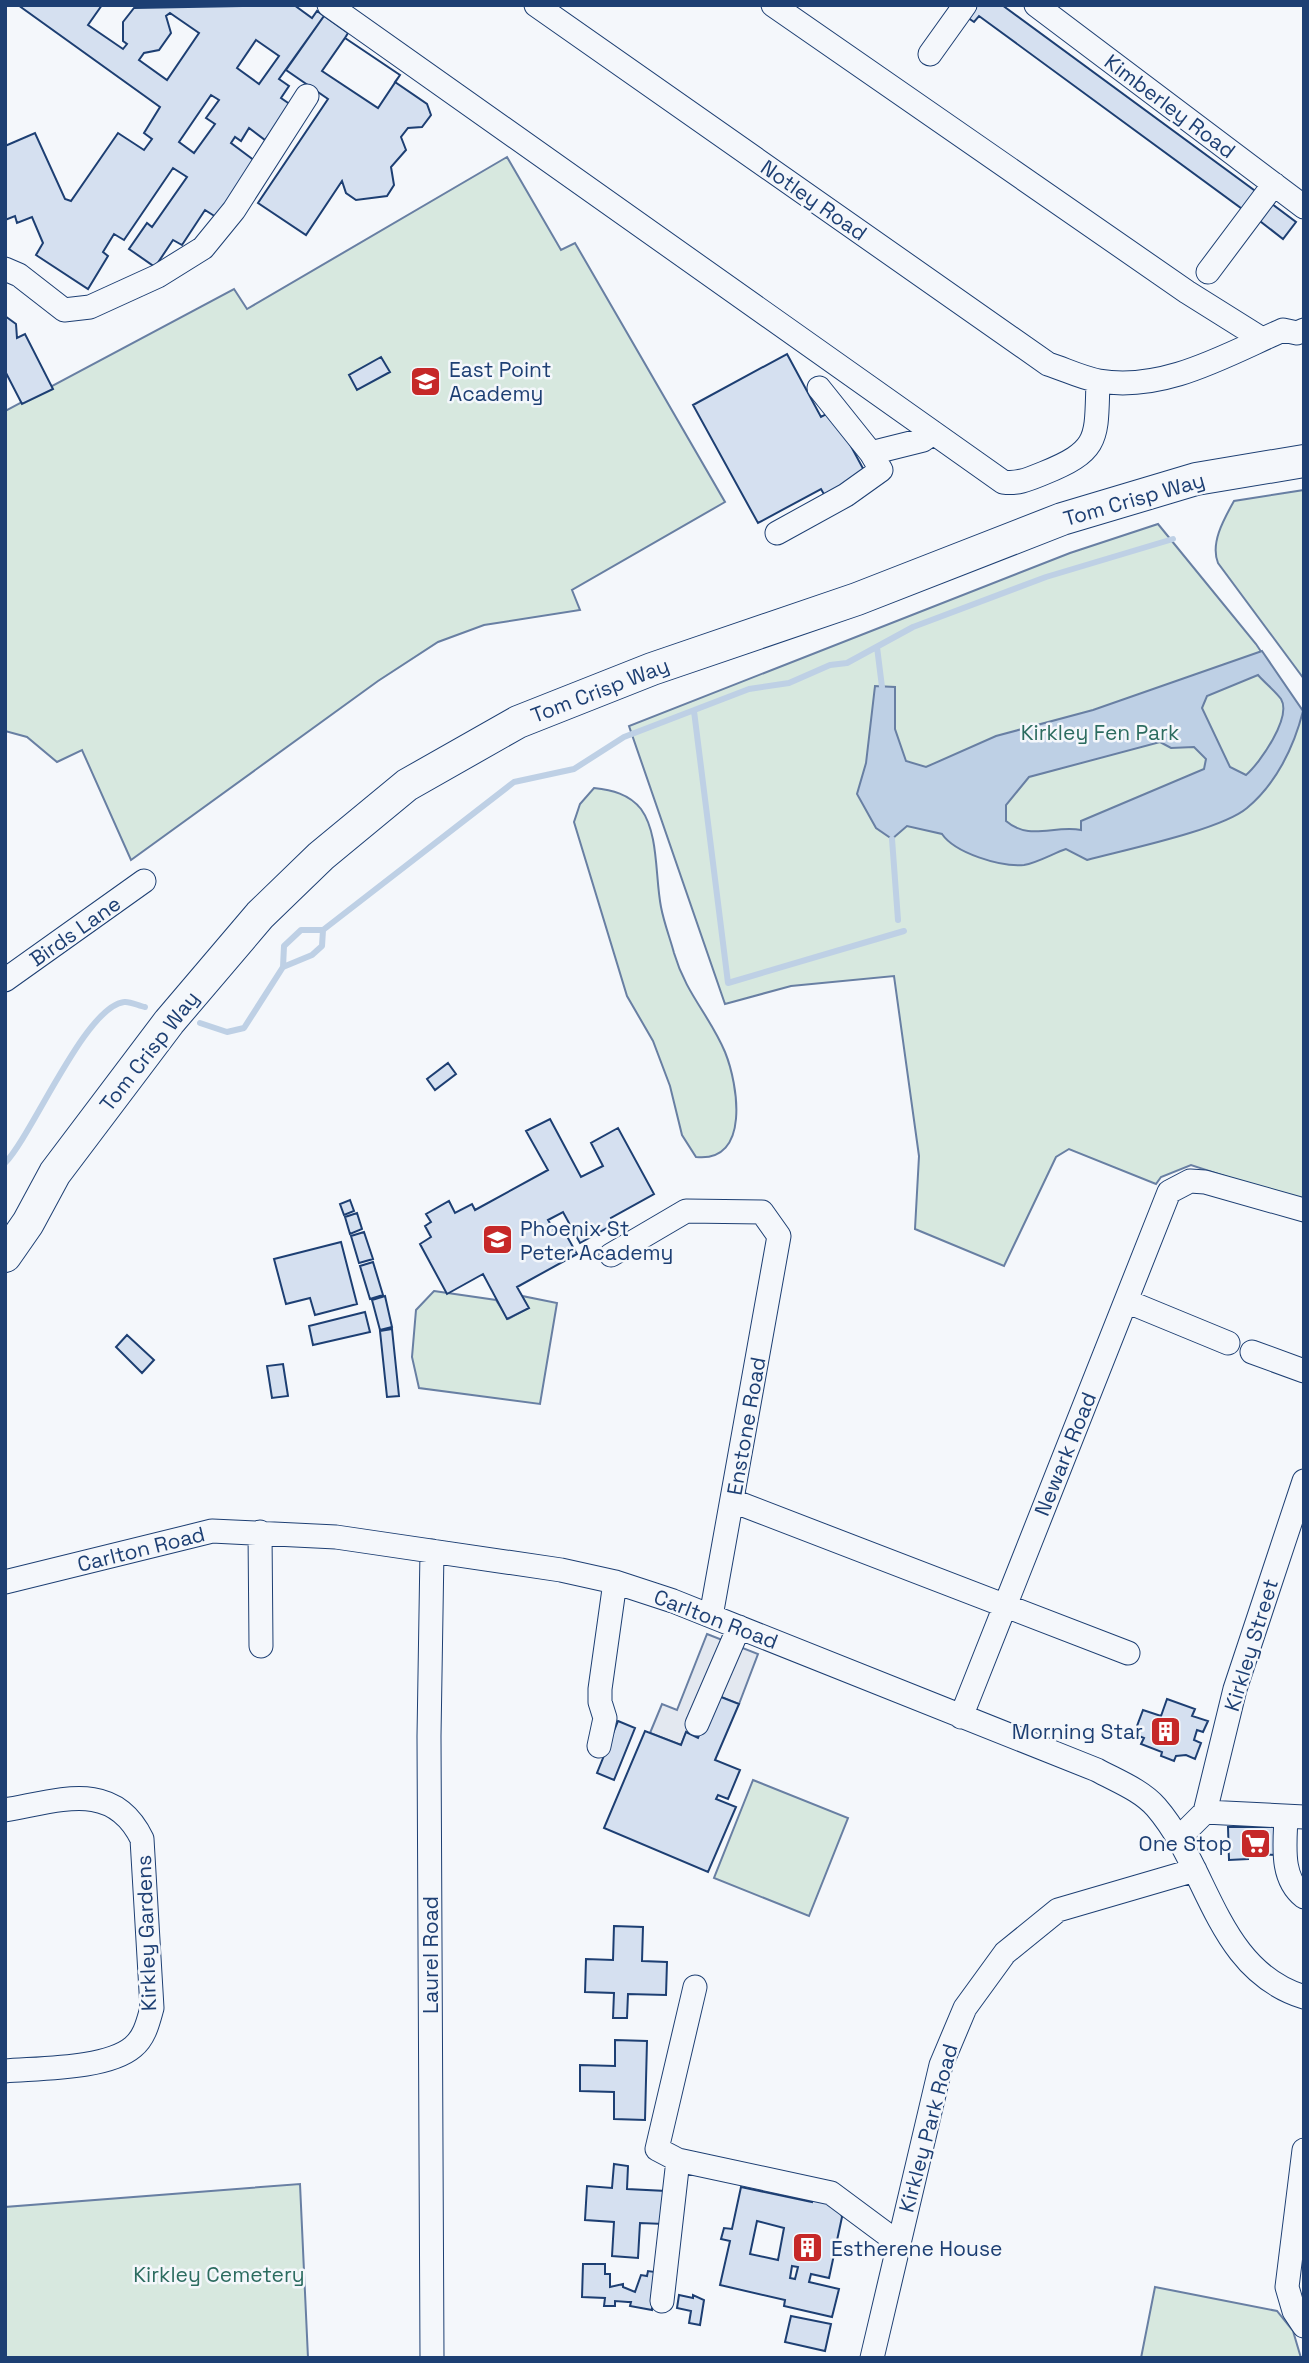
<svg xmlns="http://www.w3.org/2000/svg" width="1309" height="2363" font-family="'Space Grotesk',sans-serif">
  <rect width="100%" height="100%" fill="#f4f7fb"/>
  <path fill="#d7e8df" stroke="#687fa3" stroke-width="2" d="M507,157L561,250L575,243L725,502L572,590L580,610L484,625L438,642L378,681L131,860L82,750L57,762L27,737L5,731V411L234,289L247,309Z
    M1304,490V679L1218,563C1210,543 1224,519 1234,501Z
    M1158,524L1256,644L1304,716V1202L1191,1165L1161,1177L1156,1184L1069,1149L1056,1157L1004,1266L915,1229L919,1156L894,976L791,986L725,1004L629,726L1070,553Z
    M594,788C612,790 629,794 641,809C659,834 655,877 661,907C664,923 670,938 674,953C686,994 710,1016 725,1052C738,1084 751,1163 696,1157L682,1135L670,1086L653,1041L627,996L574,822L580,804Z
    M434,1291L496,1300L508,1319L528,1308L522,1296L557,1303L540,1404L419,1388L412,1357L416,1310Z
    M753,1780L848,1818L809,1916L714,1878Z
    M300,2184L308,2358H5V2207Z
    M1155,2287L1277,2311L1293,2331L1301,2358H1141Z"/>
  <path fill="#e3e8f0" stroke="#687fa3" stroke-width="2" d="M707,1634L758,1654L739,1704L716,1695L698,1738L686,1733L681,1745L650,1733L662,1704L677,1710Z"/>
  <path fill="#bed0e5" stroke="#687fa3" stroke-width="2" fill-rule="evenodd" d="M1262,651L1303,711C1294,747 1276,784 1247,808C1221,830 1124,850 1087,860L1066,849C1054,853 1037,863 1024,865C1000,867 955,853 942,834L907,826L892,839L876,828L857,794L866,763L875,686L895,687V729L906,761L926,767L996,736L1093,710ZM1258,675C1265,683 1275,691 1281,699C1292,717 1260,763 1246,775L1230,767L1202,708L1207,696ZM1160,742L1171,748L1194,747L1206,759L1204,769L1081,821V830C1054,825 1029,841 1006,821V805L1029,777Z"/>
  <g fill="none" stroke-linecap="round" stroke-linejoin="round">
    <path stroke="#bed0e5" stroke-width="6" d="M877,647L882,687
      M694,711L728,983L904,931
      M892,839L898,920
      M283,967L284,946L301,930H323
      M200,1023L227,1032L244,1028L283,967L312,955L322,946L323,930L514,782L574,769L624,737L749,689L789,683L830,665L847,663L913,627L1046,577L1173,539
      M5,1163C33,1134 85,1007 124,1002C130,1001 139,1006 145,1007"/>
  </g>
  <path fill="#d5e0f0" stroke="#1d3f73" stroke-width="2" fill-rule="evenodd" d="M18,5H102L88,25L123,49L127,44L123,41V22L134,8L294,5L312,18L317,11L324,16L279,79L289,86L281,98L291,105L265,140L249,128L241,141L235,137L231,143L255,161L216,217L205,210L182,245L173,240L155,267L129,249L147,223L152,227L187,177L173,168L124,240L114,234L103,252L108,256L88,289L36,255L43,243L32,217L17,223L15,216L5,220V146L35,133L65,199L71,201L118,133L144,150L152,139L144,133L160,107ZM170,13L199,33L167,80L139,60L144,53L159,50L171,33L166,16ZM256,40L279,56L259,84L237,68ZM211,95L219,100L206,118L215,124L194,153L179,142Z
    M972,5H1002L1258,193L1245,211L979,16L974,22L964,15Z
    M324,16L348,33L345,38L400,75L395,82L427,104L431,115L422,127L408,128L401,137L406,150L391,167L394,185L387,196L356,200L346,193L342,181L306,235L258,203L328,99L286,70Z
    M345,38L400,75L378,108L322,71Z
    M1268,201L1296,222L1283,239L1256,218Z
    M5,316L16,324L17,338L25,334L53,389L22,404L5,371Z
    M787,354L821,417L832,411L866,474L825,496L821,489L758,523L693,405Z
    M381,357L390,372L357,390L349,375Z
    M448,1063L456,1074L435,1090L427,1079Z
    M550,1119L581,1177L603,1166L591,1143L618,1128L654,1194L611,1218L614,1224L580,1243L563,1212L548,1220L557,1235L564,1231L577,1254L517,1287L529,1308L507,1319L483,1274L447,1294L420,1244L431,1237L425,1226L431,1222L426,1214L449,1201L455,1213L472,1204L475,1210L548,1170L526,1131Z
    M350,1200L354,1211L344,1215L340,1204Z
    M357,1213L362,1229L350,1234L345,1217Z
    M364,1232L373,1259L359,1263L351,1236Z
    M341,1242L357,1304L315,1315L310,1298L286,1304L274,1259Z
    M373,1262L383,1295L370,1299L360,1266Z
    M385,1296L392,1327L380,1330L372,1300Z
    M365,1312L370,1332L313,1345L309,1326Z
    M392,1329L399,1396L387,1397L380,1331Z
    M127,1335L154,1360L142,1373L116,1347Z
    M283,1364L288,1396L272,1398L267,1366Z
    M716,1695L739,1704L715,1760L740,1770L728,1799L718,1795L716,1799L736,1807L708,1872L604,1828L645,1731L681,1745L686,1732L698,1738Z
    M1167,1699L1195,1709L1192,1716L1208,1721L1203,1732L1197,1730L1194,1740L1201,1743L1195,1759L1186,1755L1176,1756L1174,1761L1161,1756L1162,1752L1141,1744L1144,1738L1134,1734L1143,1710L1161,1716Z
    M618,1721L635,1728L614,1780L597,1773Z
    M1228,1827H1282V1855L1248,1854V1859L1229,1860Z
    M614,1926L643,1927L642,1961L667,1962L666,1995L628,1994L627,2018H613L614,1993L585,1992L586,1959L613,1960Z
    M615,2040L647,2041L645,2120L614,2119V2092L580,2091V2065L615,2066Z
    M614,2164L628,2166L627,2189L666,2191L664,2224L640,2223L638,2258L612,2256L614,2222L585,2220L587,2186L612,2188Z
    M741,2187L812,2202L813,2197L839,2208L842,2217L829,2278L811,2274L809,2282L839,2289L832,2317L784,2306L785,2300L720,2285L730,2241L721,2239L724,2228L732,2229ZM757,2221L784,2228L778,2260L750,2254ZM792,2266L798,2267L795,2279L790,2278Z
    M583,2264H605V2274H610V2287L623,2284V2287L635,2292L641,2275L647,2276L648,2271L655,2272L652,2310L630,2306L631,2302H628L615,2301V2306H604L605,2298L582,2297Z
    M679,2295L693,2298V2295L704,2300L700,2325L689,2323L691,2311L677,2308Z
    M791,2316L831,2324L825,2351L785,2342Z"/>
  <g fill="none" stroke-linecap="round" stroke-linejoin="round">
    <defs>
      <path id="minor" d="M329,5L1003,482C1019,484 1029,479 1044,473C1101,450 1096,438 1098,381
        M536,5L1048,364C1064,369 1082,378 1099,381C1164,392 1226,355 1283,330L1297,333L1304,330
        M773,5L1187,292L1262,339
        M1036,5L1304,207
        M930,54L965,5
        M5,269L19,275L64,310L90,307L158,276L203,248L234,210L307,96
        M1208,272L1274,184
        M819,388L871,453
        M777,533L846,495L881,470L871,453L923,440L933,433
        M5,980L144,881
        M611,1255L686,1211L762,1212L779,1236L711,1616
        M1126,1301L1228,1343
        M1252,1352L1304,1371
        M733,1501L1128,1653
        M260,1532L261,1646
        M5,1582L212,1531L336,1537L561,1570L615,1582L673,1601L1097,1770C1117,1781 1141,1790 1156,1807C1209,1868 1216,1970 1304,1997
        M961,1717L1169,1192L1190,1181L1205,1182L1304,1210
        M697,1724L739,1627
        M599,1746L605,1718L600,1702V1689L615,1582
        M5,1810C59,1801 113,1779 142,1839L152,2008C148,2022 145,2037 133,2047C107,2069 40,2068 5,2071
        M1205,1812L1235,1689L1304,1481
        M1286,1817C1285,1845 1280,1878 1304,1897
        M1179,1838L1205,1812L1304,1817
        M695,1987L657,2149L678,2160L831,2193L897,2242
        M1304,2150L1287,2287L1294,2311L1304,2326
        M662,2301L678,2160
        M432,2358L429,1736L432,1551
        M872,2358L941,2065L965,2008L1005,1953L1058,1910L1195,1870"/>
      <path id="highway" d="M5,1256L28,1223L55,1173L169,1022L260,915L321,856L407,785L518,722L652,669L857,599L1062,519L1196,479L1304,461"/>
    </defs>
    <use href="#minor" stroke="#1d3f73" stroke-width="25"/>
    <use href="#highway" stroke="#1d3f73" stroke-width="34"/>
    <use href="#minor" stroke="#f4f7fb" stroke-width="23"/>
    <use href="#highway" stroke="#f4f7fb" stroke-width="32"/>
  </g>
  <defs>
    <symbol id="school-square" viewBox="-11 -11 22 22"><rect x="-9" y="-9" width="18" height="18" rx="4" fill="#c62828" stroke="#f4f7fb"/><path d="M0-5L7-2L0 1L-7-2ZM-4 1L0 2.5L4 1V4Q0 6-4 4Z" fill="#fff"/></symbol>
    <symbol id="building-square" viewBox="-11 -11 22 22"><rect x="-9" y="-9" width="18" height="18" rx="4" fill="#c62828" stroke="#f4f7fb"/><path d="M-4-6H4V6H1V3H-1V6H-4ZM-2.5-4.3h1.7v1.8h-1.7ZM.8-4.3h1.7v1.8H.8ZM-2.5-1h1.7V.8h-1.7ZM.8-1h1.7V.8H.8Z" fill="#fff"/></symbol>
    <symbol id="supermarket-square" viewBox="-11 -11 22 22"><rect x="-9" y="-9" width="18" height="18" rx="4" fill="#c62828" stroke="#f4f7fb"/><path d="M-6-5.5h2.5l.6 2H6L4.5 2H-2.5L-4.4-4H-6ZM-1.5 3.2a1.3 1.3 0 1 0 .1 0ZM3 3.2a1.3 1.3 0 1 0 .1 0Z" fill="#fff"/></symbol>
  </defs>
  <g fill-rule="evenodd">
    <use href="#school-square" x="408" y="364" width="35" height="35"/>
    <use href="#school-square" x="480" y="1222" width="35" height="35"/>
    <use href="#building-square" x="1148" y="1714" width="35" height="35"/>
    <use href="#supermarket-square" x="1238" y="1826" width="35" height="35"/>
    <use href="#building-square" x="790" y="2230" width="35" height="35"/>
  </g>
  <g text-anchor="middle" dominant-baseline="central" stroke-width="5" stroke-linejoin="round" paint-order="stroke">
    <g font-size="21" fill="#1d3f73" stroke="#f4f7fb">
      <text transform="translate(1170 106) rotate(37)">Kimberley Road</text>
      <text transform="translate(814 200) rotate(35)">Notley Road</text>
      <text transform="translate(1134 499) rotate(-16)">Tom Crisp Way</text>
      <text transform="translate(600 690) rotate(-21)">Tom Crisp Way</text>
      <text transform="translate(75 931) rotate(-35)">Birds Lane</text>
      <text transform="translate(149 1051) rotate(-52)">Tom Crisp Way</text>
      <text transform="translate(746 1426) rotate(-80)">Enstone Road</text>
      <text transform="translate(1065 1454) rotate(-68)">Newark Road</text>
      <text transform="translate(141 1549) rotate(-14)">Carlton Road</text>
      <text transform="translate(716 1619) rotate(21)">Carlton Road</text>
      <text transform="translate(1251 1645) rotate(-73)">Kirkley Street</text>
      <text transform="translate(146 1933) rotate(-92)">Kirkley Gardens</text>
      <text transform="translate(430 1955) rotate(-90)">Laurel Road</text>
      <text transform="translate(928 2128) rotate(-75)">Kirkley Park Road</text>
    </g>
    <g font-size="21" fill="#1d3f73" stroke="#f4f7fb" text-anchor="start">
      <text x="449" y="369">East Point<tspan x="449" dy="24">Academy</tspan></text>
      <text x="520" y="1228">Phoenix St<tspan x="520" dy="24">Peter Academy</tspan></text>
      <text x="1143" y="1731" text-anchor="end">Morning Star</text>
      <text x="1232" y="1843" text-anchor="end">One Stop</text>
      <text x="831" y="2248">Estherene House</text>
    </g>
    <g font-size="21" fill="#2c6c60" stroke="#f4f7fb">
      <text x="1100" y="732">Kirkley Fen Park</text>
      <text x="219" y="2274">Kirkley Cemetery</text>
    </g>
  </g>
  <rect width="1309" height="2363" fill="none" stroke="#1d3f73" stroke-width="14"/>
</svg>
